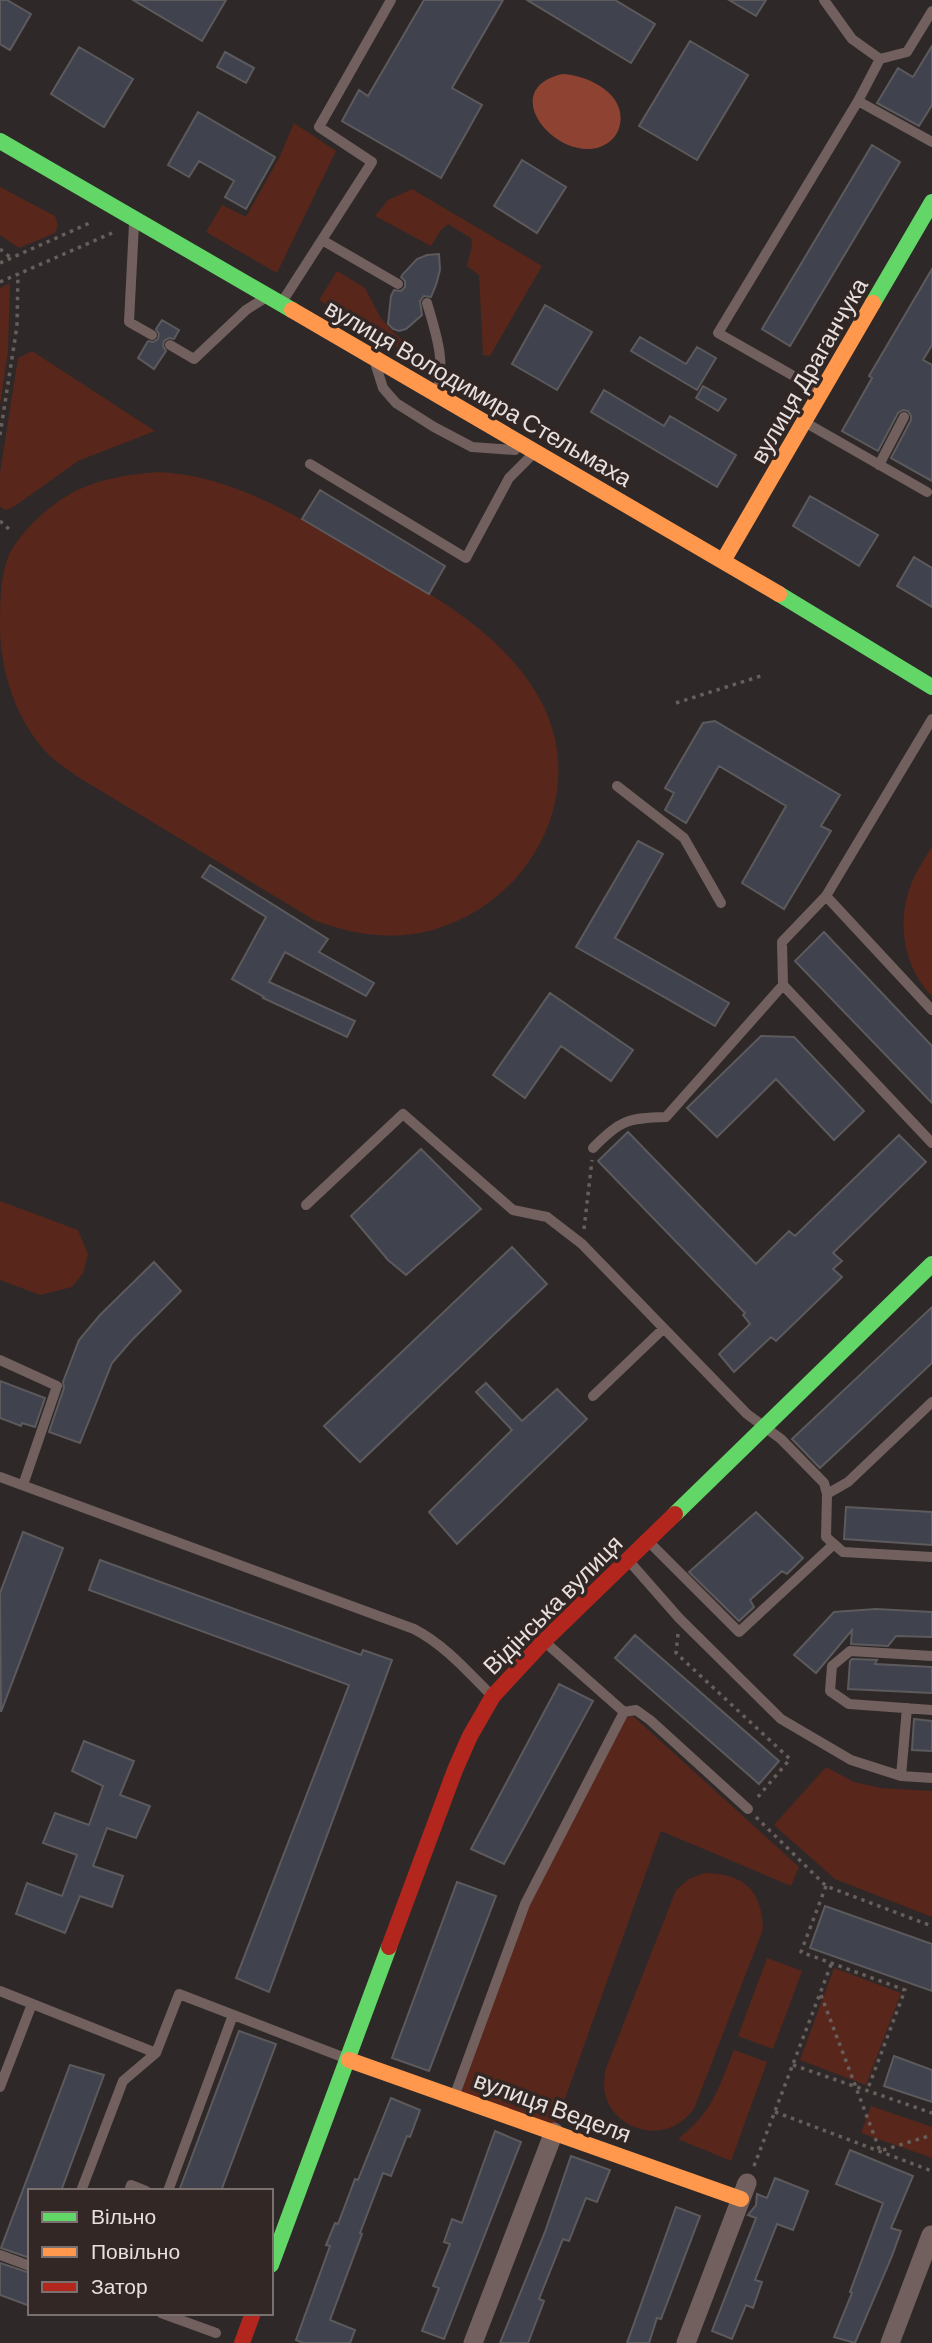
<svg xmlns="http://www.w3.org/2000/svg" width="932" height="2343" font-family="Barlow,sans-serif">
  <rect width="100%" height="100%" fill="#2e2928"/>
  <path fill="#58261b" d="M294,123L336,151L277,273L206,232L222,205L246,217L280,156Z
    M0,187L55,216L58,225L55,233L19,248L0,235Z
    M412,189L542,266L490,356L483,355L479,275L467,266L472,246L471,238L448,224L441,230L431,246L375,216L388,200Z
    M337,271L365,288L380,317L393,332L429,362L427,366L319,300Z
    M10,283L8,351L0,406V288Z
    M32,351L155,431L78,461L15,506L6,510L0,507V473L18,358Z
    M159,472C232,476 292,513 353,550C419,588 493,623 535,691C594,784 535,901 433,930C392,941 353,935 314,920L78,777C69,770 57,763 48,754C16,721 0,671 0,626C0,604 0,578 8,557C14,544 23,533 33,523C70,485 107,476 159,472Z
    M932,846V996C904,968 896,922 911,885C916,871 925,859 932,846Z
    M0,1201L78,1230L88,1254L83,1273L72,1287L40,1295L0,1280Z
    M633,1716L799,1867L791,1886L661,1831L554,2129L459,2096L529,1906L626,1718Z
    M826,1767L854,1782L881,1788L932,1791V1917L835,1879L774,1825Z
    M704,1873C743,1874 762,1889 763,1929L694,2109C688,2116 682,2122 674,2126C647,2139 611,2123 605,2093C603,2086 605,2078 605,2071L676,1890L689,1879Z
    M767,1958L802,1971L773,2049L738,2036Z
    M834,1968L901,1993L866,2085L800,2060Z
    M734,2050L767,2062L731,2161L678,2139C714,2110 717,2091 734,2050Z
    M871,2106L932,2127V2158L861,2133Z"/>
  <path fill="#8e4231" d="M562,74C587,75 626,93 620,124C618,135 611,143 600,147C556,162 496,90 562,74Z"/>
  <path fill="#40424e" stroke="#5c5a5c" stroke-width="2" d="M0,0H7L31,14L10,50L0,44Z
    M133,0H226L202,41Z
    M424,0H503L452,88L482,105L441,178L342,121L359,90L368,96Z
    M527,0H615L655,24L631,63Z
    M729,0H766L756,16Z
    M690,41L748,75L697,160L639,126Z
    M932,46V105L919,126L877,103L898,68L913,77Z
    M79,47L133,79L104,127L51,94Z
    M225,52L254,68L246,83L217,67Z
    M198,112L275,157L246,209L225,197L234,181L199,161L189,177L168,165Z
    M872,145L900,162L790,346L762,329Z
    M522,160L566,187L537,233L494,206Z
    M439,254L440,270L436,285L431,297L424,296L420,301L422,315L406,329L399,331L393,329L388,324L391,296L394,290L401,291L405,287V281L401,277L403,274L417,259L427,255Z
    M932,269V345L923,360L932,365V481L891,458L911,420V416L908,411L903,410L898,413L878,451L842,431L872,378L869,376Z
    M545,305L592,332L557,390L512,364Z
    M162,320L179,330L174,339L169,338L164,341L163,346L166,351L154,369L138,358L148,341L153,342L158,339L159,334L156,329Z
    M640,337L686,364L697,347L716,358L697,390L631,351Z
    M703,386L726,399L718,411L696,398Z
    M604,390L664,426L670,416L736,455L717,487L591,412Z
    M320,490L445,566L429,594L302,519Z
    M810,496L878,535L859,566L793,526Z
    M914,557L932,568V607L897,586Z
    M715,721L840,795L821,826L831,831L784,909L742,883L786,806L719,766L686,823L665,810L674,793L665,788L703,723Z
    M638,841L663,854L615,938L729,1003L715,1026L576,947Z
    M210,865L328,939L319,952L374,983L366,996L285,952L269,982L355,1021L347,1037L263,998L264,997L232,979L266,917L202,877Z
    M824,932L932,1046V1103L795,961Z
    M550,993L633,1050L611,1081L561,1046L525,1098L493,1075Z
    M761,1036L794,1037L864,1111L834,1140L776,1079L717,1137L687,1108Z
    M628,1132L756,1264L789,1231L795,1236L899,1135L926,1162L833,1253L842,1261L833,1269L842,1277L776,1341L771,1337L734,1372L719,1354L750,1324L743,1315L745,1313L598,1161Z
    M421,1149L481,1209L406,1275L388,1260L351,1216Z
    M512,1247L547,1284L360,1462L324,1426Z
    M154,1262L181,1291L131,1341L112,1363L80,1443L49,1432L64,1388L63,1382L79,1340L100,1315Z
    M932,1307V1363L820,1468L792,1439Z
    M0,1381L45,1398L35,1427L22,1423L21,1426L0,1418Z
    M486,1383L522,1421L557,1389L587,1419L457,1544L429,1512L512,1430L476,1392Z
    M846,1507L932,1512V1545L844,1539Z
    M756,1512L803,1558L787,1574L782,1571L750,1600L754,1607L739,1621L689,1572Z
    M23,1532L63,1548L1,1712L0,1593Z
    M100,1560L361,1655L363,1650L392,1660L269,1992L236,1978L349,1685L89,1590Z
    M876,1609L932,1612V1637L896,1636L888,1646L851,1644L852,1630L816,1673L794,1655L834,1612Z
    M635,1635L779,1761L759,1784L615,1658Z
    M852,1659L877,1660L875,1664L932,1667V1693L848,1689L850,1661Z
    M559,1684L593,1701L504,1864L471,1849Z
    M914,1719L932,1721V1751L912,1750Z
    M84,1741L134,1761L120,1795L150,1806L136,1838L107,1828L93,1866L123,1876L112,1907L80,1896L65,1933L16,1914L27,1883L62,1896L77,1855L43,1843L55,1813L89,1825L103,1786L72,1771Z
    M457,1882L496,1896L429,2071L392,2058Z
    M825,1906L932,1944V1991L810,1948Z
    M239,2031L276,2044L221,2191H179Z
    M894,2056L932,2070V2102L884,2086Z
    M70,2065L104,2075L61,2191H30V2258L1,2248Z
    M391,2098L420,2110L410,2137L407,2136L391,2176L383,2173L360,2233L362,2234L330,2320L355,2330L350,2343H303L296,2340L330,2246L326,2245L335,2223L338,2224L355,2179L358,2180Z
    M495,2131L521,2142L444,2339L422,2331L439,2288L433,2286L450,2244L444,2242L452,2219L462,2223Z
    M850,2150L913,2176L891,2228L901,2231L892,2256L855,2343L834,2337L852,2293L850,2292L883,2203L836,2184Z
    M571,2156L610,2170L597,2202L586,2198L569,2241L563,2239L539,2299L544,2301L528,2343H500L545,2232Z
    M775,2178L808,2191L793,2230L777,2224L755,2280L762,2282L753,2308L746,2305L732,2339L712,2331L756,2218L748,2215L756,2205L757,2194L767,2198Z
    M676,2207L700,2216L661,2319L657,2318L649,2343H627Z
    M0,2263L30,2273V2306L0,2295Z"/>
  <g fill="none" stroke-linecap="round" stroke-linejoin="round">
    <path stroke="#685e5b" stroke-width="3.5" stroke-dasharray="3.5 5" stroke-linecap="butt" d="M0,249L11,258
      M0,263L92,222
      M0,282L112,233
      M0,435L17,326L18,274
      M0,521L11,531
      M676,703L764,675
      M584,1229L592,1160
      M678,1634L676,1653L790,1759L757,1798
      M756,1817L826,1886L932,1926
      M826,1886L801,1952L905,1990L867,2091
      M821,1995L880,2151L932,2135
      M793,2065L932,2113
      M775,2112L932,2171
      M754,2166L832,1962"/>
    <path stroke="#71605d" stroke-width="10" d="M824,0L852,39L880,59
      M932,11L907,52L880,59L858,101L932,142
      M134,224L129,322L152,335
      M322,240L398,284
      M282,302L372,162L319,127L391,0
      M427,303C436,334 446,361 437,393
      M170,345L194,359L246,310L265,298
      M376,366L383,388L396,403L434,427L472,447L515,450
      M820,391L718,333L858,101
      M808,424L927,492
      M310,464L466,558L509,478L533,454
      M879,465L904,417
      M617,786L684,838L721,903
      M826,896L932,1010
      M783,985L782,942L826,896L932,719
      M593,1148C620,1120 628,1118 666,1117L783,985L932,1143
      M306,1205L403,1114L513,1210L547,1217L582,1244L747,1414L781,1439L824,1483L827,1494
      M0,1360L57,1386L23,1485
      M593,1396L663,1329
      M932,1402L848,1482L827,1494L826,1537L843,1552L932,1557
      M0,1477L414,1629C445,1645 468,1672 492,1696
      M650,1543L739,1632L834,1544
      M629,1561L679,1618L781,1719L851,1760L901,1776
      M546,1643L624,1712
      M932,1656L850,1651L832,1666L830,1691L849,1704L932,1710
      M907,1708L901,1776L932,1778
      M624,1712L636,1710L650,1720L748,1809
      M0,1991L156,2053L179,1994L345,2058
      M0,2087L32,2004
      M454,2097L525,1904L624,1712
      M81,2191L123,2081L156,2053
      M129,2191L131,2185L146,2191
      M168,2191L233,2015
      M0,2255L30,2266
      M161,2313L216,2333"/>
    <path stroke="#71605d" stroke-width="19" d="M473,2343L554,2132
      M686,2343L747,2183
      M890,2343L931,2235"/>
    <path stroke="#63d668" stroke-width="16" d="M0,141L292,310
      M873,303L932,202
      M779,594L932,687
      M675,1514L932,1264
      M271,2265L389,1947"/>
    <path stroke="#ff974d" stroke-width="16" d="M292,310L779,594
      M723,561L873,303
      M349,2060L741,2199"/>
    <path stroke="#b3261e" stroke-width="16" d="M389,1947L455,1770L470,1736L493,1696L544,1641L675,1514
      M242,2343L253,2313"/>
  </g>
  <g text-anchor="middle" dominant-baseline="central" stroke-width="7" stroke-linejoin="round" paint-order="stroke">
    <g font-size="24" fill="#e7e0de" stroke="#322724">
      <text transform="translate(808 370) rotate(-60)">вулиця Драганчука</text>
      <text transform="translate(479 392) rotate(30)">вулиця Володимира Стельмаха</text>
      <text transform="translate(552 1604) rotate(-45)">Відінська вулиця</text>
      <text transform="translate(553 2106) rotate(20)">вулиця Веделя</text>
    </g>
  </g>
  <rect x="28" y="2189" width="245" height="126" fill="#322724" stroke="#7a716e" stroke-width="2"/>
  <rect x="42" y="2212" width="35" height="10" fill="#63d668" stroke="#7a716e" stroke-width="2"/>
  <text x="91" y="2224" font-size="21" fill="#e7e0de">Вільно</text>
  <rect x="42" y="2247" width="35" height="10" fill="#ff974d" stroke="#7a716e" stroke-width="2"/>
  <text x="91" y="2259" font-size="21" fill="#e7e0de">Повільно</text>
  <rect x="42" y="2282" width="35" height="10" fill="#b3261e" stroke="#7a716e" stroke-width="2"/>
  <text x="91" y="2294" font-size="21" fill="#e7e0de">Затор</text>
</svg>
